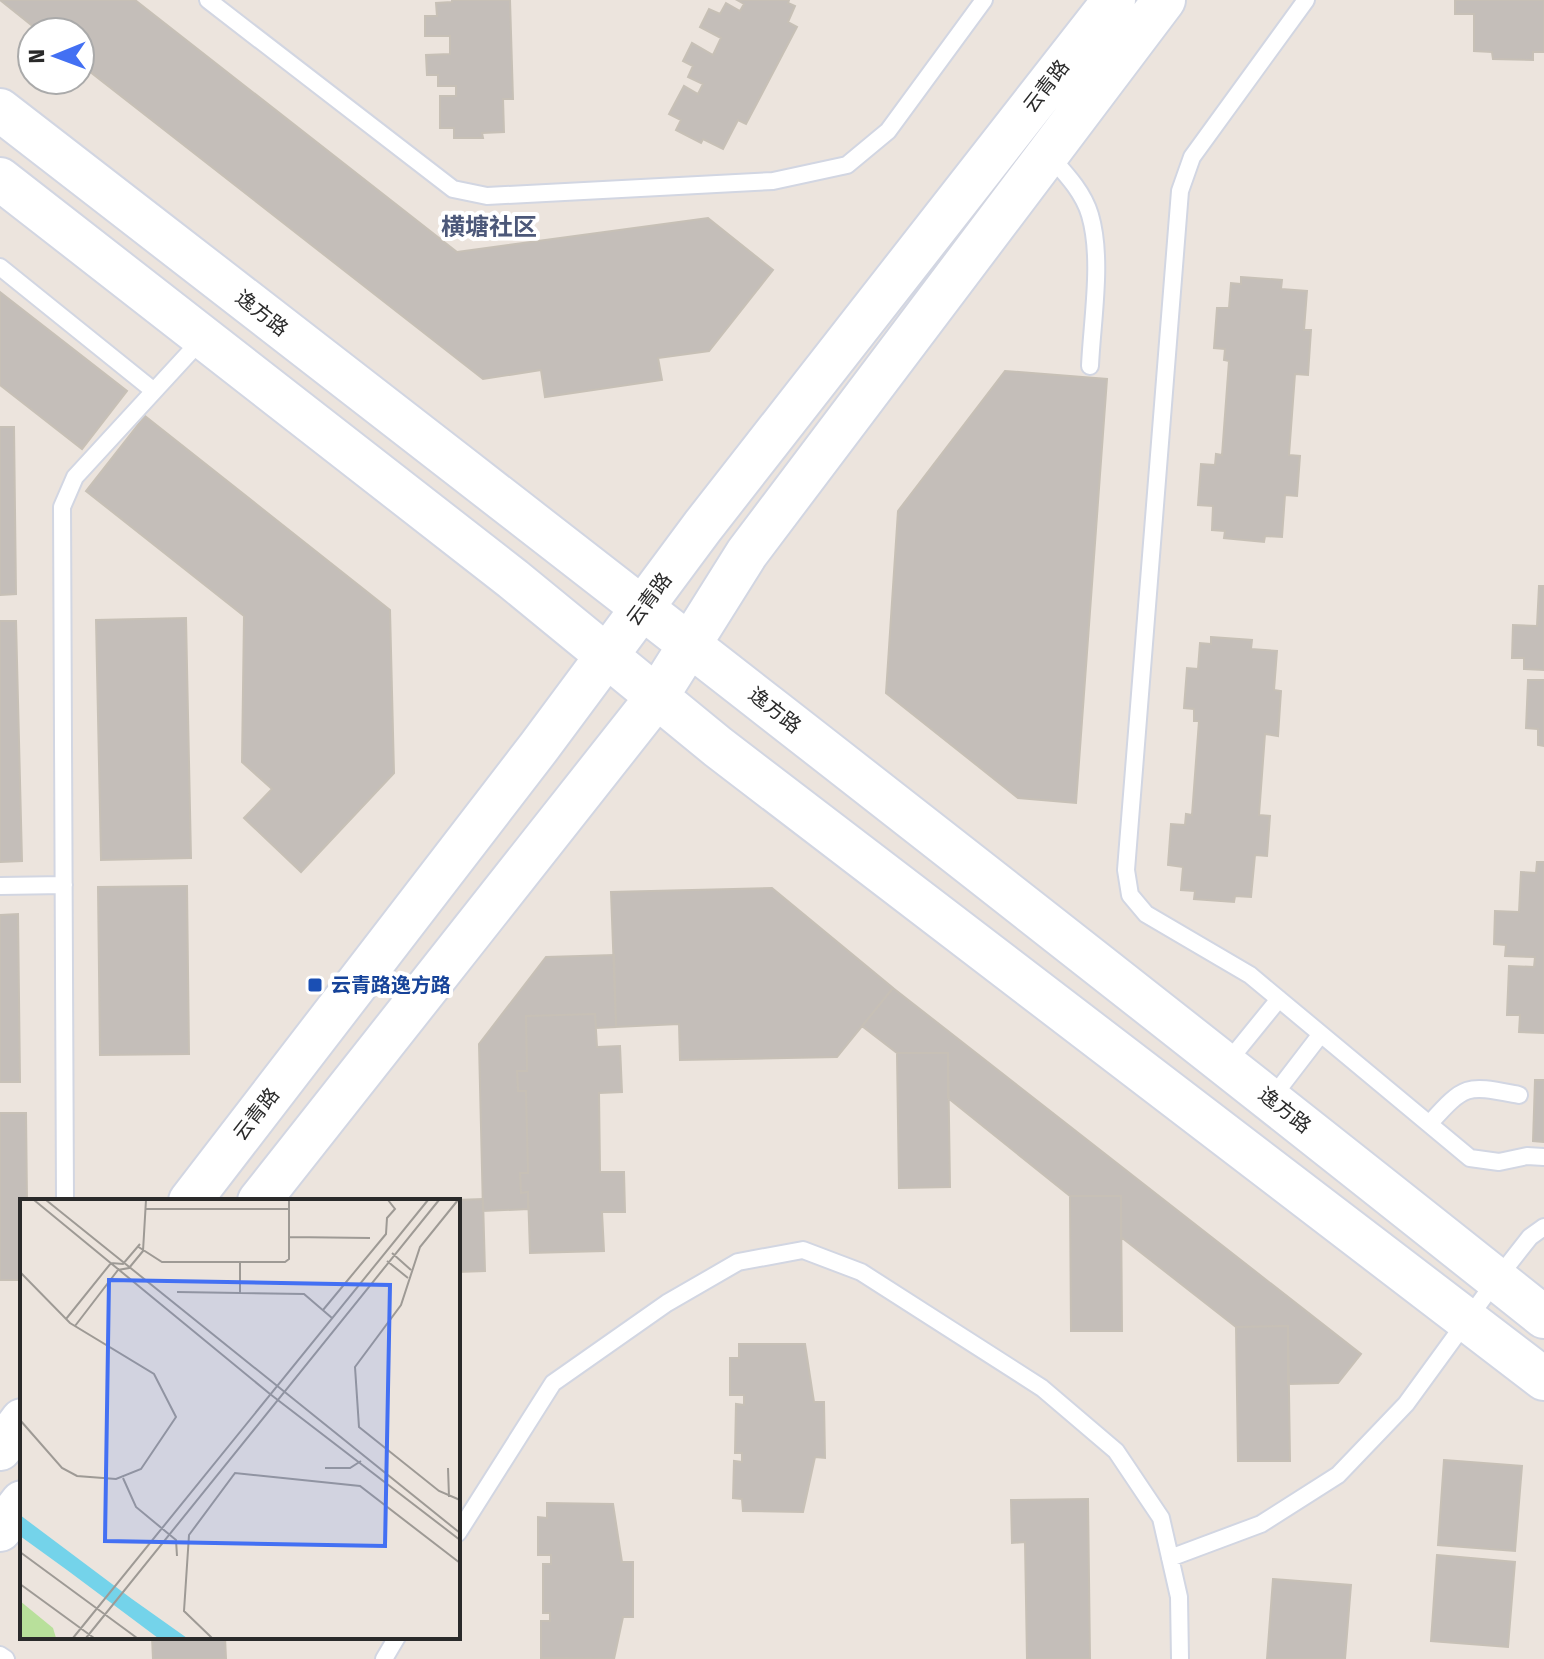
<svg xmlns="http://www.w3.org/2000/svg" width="1544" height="1659" font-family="'Fira Sans','Noto Sans SC',sans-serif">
  <rect width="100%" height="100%" fill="#ece4dd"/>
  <path fill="#c4beb9" stroke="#c7c0b6" stroke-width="2" d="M0,0H135L457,252L708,218L773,270L709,351L658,358L662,380L545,397L541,370L483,379L80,64V32H40Z
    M452,0H510L513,99H503L504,132L482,133L483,138H454V128H440V96H456V86H438V75H427L426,55L450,54V36H425V16H437L436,3L452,2Z
    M737,0H789L788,3L795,6L788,22L797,27L746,124L738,120L723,149L703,139L701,143L676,130L681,120L669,114L684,86L698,94L703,84L688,77L693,66L683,61L692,43L713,55L721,38L700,27L709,9L720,14L726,3L740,11L744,4Z
    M1455,0H1544V52H1533V60L1493,59L1492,52L1474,51V14H1455Z
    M1241,277L1282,280L1281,289L1307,291L1304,330H1311L1308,375L1295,374L1289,455L1300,456L1297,496L1285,495L1282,537L1265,536L1264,542L1224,538L1225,531L1212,530L1213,506L1198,505L1201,464L1215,465L1216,454L1222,455L1229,361L1224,360L1225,349L1214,348L1217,308H1229L1231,283L1241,284Z
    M0,292L127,391L82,449L0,385Z
    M1005,371L1107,379L1076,803L1018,798L886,693L898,511Z
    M145,416L390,610L394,773L301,872L244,818L272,789L242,762L244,616L86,491Z
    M0,427H14L16,594L0,595Z
    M1539,586H1544V670L1524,669V658H1512L1513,625L1537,626Z
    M186,618L191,858L101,860L96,620Z
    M0,621H16L22,861L0,862Z
    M1211,637L1252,640L1251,649L1277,651L1274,690L1281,691L1278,736L1265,734L1259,815L1270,816L1267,856L1255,855L1251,897L1235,896L1234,902L1194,899L1195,891L1181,890L1183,867L1168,865L1171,824L1185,825L1186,814L1192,815L1199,721H1194V709L1184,708L1187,668L1198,669L1200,643L1211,644Z
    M1528,680H1544V746L1538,745V729L1526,728Z
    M1537,862H1544V1033L1519,1032L1520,1015H1507L1509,966L1534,967L1535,957L1505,956L1506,945L1494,944L1495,911L1519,912L1521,872L1536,873Z
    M187,886L189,1054L100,1055L98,887Z
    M772,888L893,988L837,1057L680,1060L679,1024L616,1027L611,892Z
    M18,914L20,1082H0V915Z
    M614,955L616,1027L596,1028L595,1014L526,1016L527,1071H517L518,1091H526L528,1173H520L521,1193L528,1192V1209L483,1211L479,1044L546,957Z
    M893,988L1361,1354L1338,1383L1288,1384V1326L1236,1327L1121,1237V1196H1070L948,1098V1053H897L862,1026Z
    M595,1014L597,1047L620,1046L622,1092L599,1093L600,1172H624L625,1212H602L604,1251L530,1253L528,1192L521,1193L520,1173H528L526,1091H518L517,1071H527L526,1016Z
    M897,1053H948L950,1187L899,1188Z
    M1535,1080H1544V1142L1533,1141Z
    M0,1113H26L27,1201H22V1280H0Z
    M1070,1196H1121L1122,1331H1071Z
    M483,1199L485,1271L458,1272V1201H425Z
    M1288,1326L1290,1461H1238L1236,1327Z
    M739,1344H805L814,1402H824L825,1458L815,1457L803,1512L743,1511L742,1499L733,1498L734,1461L742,1462V1453H735L736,1404L744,1405V1395H730V1358H739Z
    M1444,1460L1522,1466L1515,1551L1438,1545Z
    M1088,1499L1090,1659H1027L1025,1542L1012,1543L1011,1500Z
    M547,1503L613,1504L622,1562H633V1617H623L614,1659L541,1658V1621H550V1613H543V1564H551V1555H538V1517L547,1518Z
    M1437,1555L1515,1562L1508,1647L1431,1641Z
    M1273,1579L1351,1585L1345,1659H1267Z
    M152,1637H225L226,1659H153Z"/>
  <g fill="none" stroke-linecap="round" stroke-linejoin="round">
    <defs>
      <path id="service" d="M208,0L453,189L487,196L773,181L847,165L888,131L984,0
        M1306,0L1192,157L1180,191L1126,870L1130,895L1146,914L1250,975L1470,1158L1499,1162L1527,1156L1544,1157
        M1048,154C1064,172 1083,191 1090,215C1103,259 1092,320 1090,366
        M0,267L154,391
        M0,886L64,885
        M1227,1063L1279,999
        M1271,1099L1321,1034
        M1430,1123C1466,1083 1467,1085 1519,1095
        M65,1201L62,507L75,477L202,339
        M458,1533L553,1383L667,1303L738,1262L803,1250L861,1272L1042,1388L1116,1451L1161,1518L1179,1597L1180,1659
        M1170,1558L1261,1524L1338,1475L1406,1404L1497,1279L1530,1237L1544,1227
        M0,1655L6,1659
        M384,1659L397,1637"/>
      <path id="tertiary" d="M0,110C517,510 1033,910 1544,1317
        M0,179L513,579L718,747L1544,1379
        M190,1201L539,747L703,526L1114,0
        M259,1201L656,698L747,553L1164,0
        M0,1449L22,1420
        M0,1530L22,1502"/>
    </defs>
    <use href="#service" stroke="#d2d6e2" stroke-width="20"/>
    <use href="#tertiary" stroke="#d2d6e2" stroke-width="46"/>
    <use href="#service" stroke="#fff" stroke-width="16"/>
    <use href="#tertiary" stroke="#fff" stroke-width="42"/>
  </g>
  <rect fill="#1a4fb4" stroke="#fff" stroke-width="3" x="307" y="977" width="16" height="16" rx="4"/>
  <g text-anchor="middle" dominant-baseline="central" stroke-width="8" stroke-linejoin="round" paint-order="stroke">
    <g font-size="20" fill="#2a2a2a" stroke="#fff">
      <text transform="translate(1046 86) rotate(-52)">云青路</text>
      <text transform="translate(262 313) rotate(38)">逸方路</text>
      <text transform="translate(649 599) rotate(-53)">云青路</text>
      <text transform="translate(775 710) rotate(38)">逸方路</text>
      <text transform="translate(1285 1110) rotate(38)">逸方路</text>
      <text transform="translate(256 1114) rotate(-52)">云青路</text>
    </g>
    <g font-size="20" font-weight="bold" fill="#164399" stroke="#fff" text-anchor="start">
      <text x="331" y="985">云青路逸方路</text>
    </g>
    <g font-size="24" font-weight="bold" fill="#4c5879" stroke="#fff">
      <text x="489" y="227">横塘社区</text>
    </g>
  </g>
  <g transform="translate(20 1199)">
    <rect width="440" height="440" fill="#ece4dd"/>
    <path d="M0,402L33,429L36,439H0Z" fill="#b8e09b"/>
    <path d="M0,316L112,400L167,439H138L47,371L0,337Z" fill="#74d3ea"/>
    <path fill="none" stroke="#9e9a95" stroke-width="2" d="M14,1L250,195L440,341M26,1L440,334M438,1L400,48L381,106L335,168L339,228L419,292L440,301M126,10H269M269,38L350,39M117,47L142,63H265L269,60V1M372,54L391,71M367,62L388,79M220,63V94M0,73L50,124L134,175L156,218L121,270L96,280L57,277L42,269L0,221M157,93L284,95L312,119M303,111L366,35L367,19L375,10L368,1M46,120L91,64L103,65L120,45M55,127L98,71L109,69L123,52L126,1M305,269H330L341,262M428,269L429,298M103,279L116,308L156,341L157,357M0,353L117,439M0,385L74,439M53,439L408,1M66,439L419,1M192,439L164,412L169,336L215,274L340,287L440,364"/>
    <path fill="#4370f3" fill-opacity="0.15" stroke="#4370f3" stroke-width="4" d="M89,81L370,86L365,347L85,342Z"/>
    <rect width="440" height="440" fill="none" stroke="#2a2a2a" stroke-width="4"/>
  </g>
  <g transform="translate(56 56) rotate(269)"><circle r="38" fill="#ffffff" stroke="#aaaaaa" stroke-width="2"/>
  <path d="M0-6L14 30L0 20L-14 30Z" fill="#4370f3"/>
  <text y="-12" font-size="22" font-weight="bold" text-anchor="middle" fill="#2a2a2a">N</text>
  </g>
</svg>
